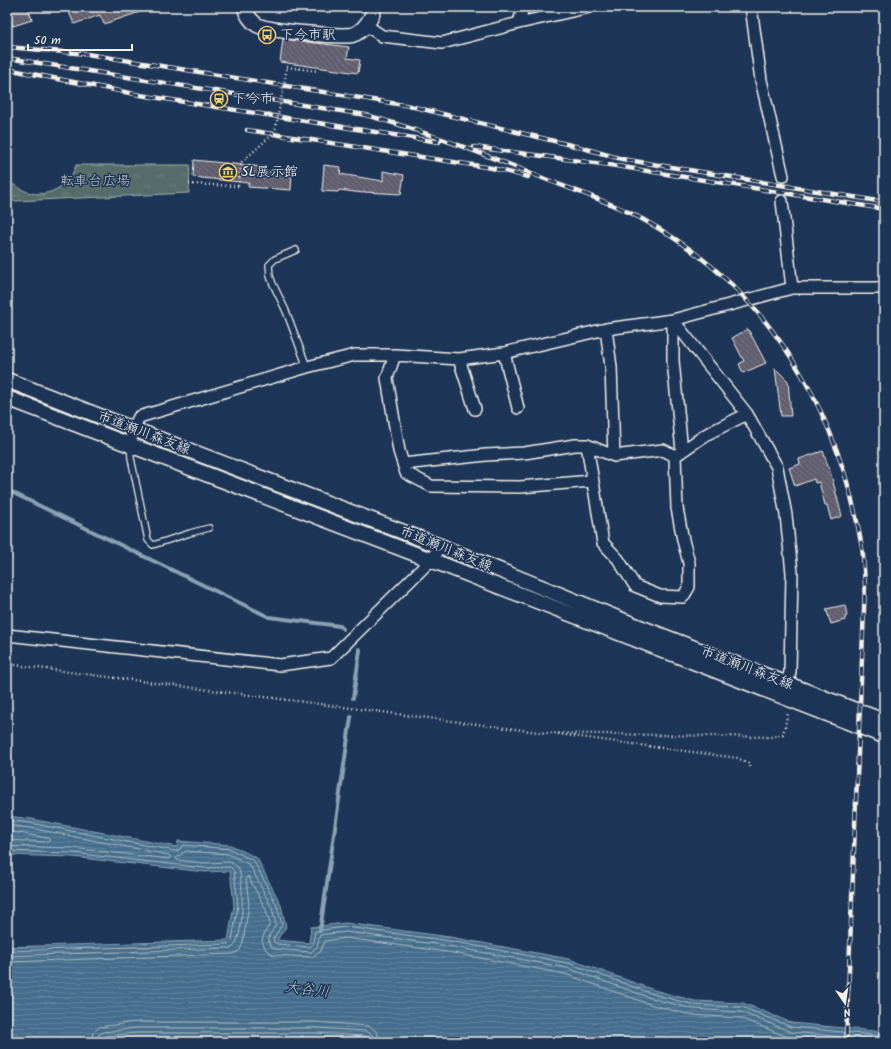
<svg xmlns="http://www.w3.org/2000/svg" width="891" height="1049" font-family="Kalam,'Klee One',sans-serif">
  <defs>
    <pattern id="park-tufts" width="24" height="20" patternUnits="userSpaceOnUse"><rect width="24" height="20" fill="#546d6a"/><path d="M3 7l-1-3M5 7V3M7 7l1-3M15 17l-1-3M17 17v-4M19 17l1-3" fill="none" stroke="#6d827f"/></pattern>
    <pattern id="water-rules" width="6" height="5" patternUnits="userSpaceOnUse"><rect width="6" height="5" fill="#446d8c"/><path d="M0 2.5h6" fill="none" stroke="#60829c"/></pattern>
    <pattern id="building-back-hatch" width="6" height="6" patternUnits="userSpaceOnUse"><rect width="6" height="6" fill="#615d6e"/><path d="M-1 5l2 2M0 0l6 6M5-1l2 2" fill="none" stroke="#787583"/></pattern>
  </defs>
  <rect width="100%" height="100%" fill="#1d3557"/>
  <filter id="ink" filterUnits="userSpaceOnUse"><feTurbulence type="fractalNoise" baseFrequency=".025" numOctaves="2"/><feDisplacementMap in="SourceGraphic" scale="8" xChannelSelector="R" yChannelSelector="G"/><feConvolveMatrix kernelMatrix="1 2 1 2 8 2 1 2 1" color-interpolation-filters="sRGB"/></filter>
  <g filter="url(#ink)">
    <path fill="url(#park-tufts)" stroke="#a4afa9" d="M76,165H190L189,193L16,201H7V173C8,175 9,180 10,182C12,184 16,186 18,187C40,203 69,189 76,165Z"/>
    <path fill="url(#water-rules)" stroke="#8aa2b1" d="M7,816L31,819L177,847L178,841L231,845L257,858L281,905L286,927L277,940L309,943L311,927L345,923L450,937L569,959L654,990L695,1001L743,1003L792,1023L884,1032V1042H377L315,1037H137L86,1042H7V947L228,940L234,905L230,871L205,872L72,857L7,855Z"/>
    <g fill="none" stroke-linecap="round" stroke-linejoin="round">
      <path stroke="#aebcc3" stroke-width="1" d="M7,820L30,823L175,851L179,850L183,845L230,849L254,861L277,906L282,925L273,939L274,942L277,944L309,947L313,944L315,931L346,927L450,941L568,963L653,994L694,1005L742,1007L791,1027L884,1036
        M7,825L30,828L169,855L171,857L169,859L72,848L7,846
        M7,831L48,838L50,840L48,842L7,840
        M7,851L72,853L205,868L230,867L234,871L238,905L232,940L228,944L7,951
        M7,956L232,948C245,939 244,881 238,867L230,862L205,863L177,860L176,858L186,851L228,854L250,865L272,908L276,925C271,933 263,942 275,949L311,952L317,947L320,935L346,932L449,946L567,968L651,998L693,1009L741,1012L791,1032L884,1041
        M7,962L233,954L240,950L243,942L249,905L246,878L248,876L266,910L270,924L264,934L262,941L266,950L273,955L312,957L320,952L325,941L346,938L448,952L565,974L649,1004L691,1015L740,1018L788,1037L831,1042
        M90,1042L93,1033L99,1027L136,1022H315L369,1026L377,1032L380,1042
        M96,1042L98,1036L103,1032L137,1028H315L366,1031L372,1035L374,1042
        M101,1042L102,1038L105,1036L137,1033H315L365,1036L368,1038L369,1042"/>
      <path stroke="#8aa2b1" stroke-width="4" d="M7,490L269,617L340,626L343,629
        M353,698L360,650L359,649
        M320,931L351,717
        M301,1042L302,1037"/>
    </g>
    <path fill="url(#building-back-hatch)" stroke="#f4f1e8" d="M7,7H28L32,20L13,26Z
      M67,7H149V9L104,24L100,15L74,24Z
      M283,39L349,47L347,58L360,60L358,73L280,62Z
      M194,160L263,167V171L292,172L291,190L248,187L249,183L193,177Z
      M324,165L341,167L340,174L383,181V171L404,175L401,194L364,192L363,193L339,190L338,192L322,191Z
      M748,329L766,363L743,373L739,364L744,361L732,338Z
      M775,368L788,381L791,416H781Z
      M823,451L832,478L842,516L831,520L827,505H825L819,482L815,483L814,479L795,486L789,468L800,464L799,459Z
      M845,605L847,616L845,617V620L831,624L826,609Z"/>
    <g fill="none" stroke-linecap="round" stroke-linejoin="round">
      <path stroke="#3d516d" stroke-width="11" stroke-dasharray="11 5.5" stroke-linecap="butt" d="M782,201L783,176"/>
      <defs>
        <path id="service" d="M296,250L275,259L269,265L270,276L273,284L286,311L307,367
          M130,445L131,458L148,540L153,545L190,533L209,528"/>
        <path id="minor" d="M751,7L761,80L783,176
          M519,23L523,7
          M366,25L382,36L442,43L519,23L590,7
          M782,201L792,288
          M673,320L747,414L777,467L786,515L792,573L790,672L787,684
          M673,320V361L682,451
          M606,329L611,367L614,456
          M504,353L518,408
          M395,355L387,378L399,451L406,473L431,486L520,487L592,481
          M459,359L475,409
          M130,445L133,429L139,417L307,367L355,355H395L459,359L504,353L606,329L673,320L792,288H884
          M587,445L603,543L618,559L635,586L660,596L683,597L689,587V563L683,540L677,508L675,456L707,434L747,414
          M403,464L486,455L524,453L575,445H587L614,456L663,450L675,456
          M7,635L280,665L331,658L431,560L440,546"/>
        <path id="tertiary" d="M245,7C246,14 251,21 257,25C267,31 339,37 352,35C363,32 373,18 374,7
          M7,380L133,429L440,546L637,626L884,721
          M7,398L431,560L884,736"/>
      </defs>
      <use href="#service" stroke="#f4f1e8" stroke-width="8"/>
      <use href="#minor" stroke="#f4f1e8" stroke-width="14"/>
      <use href="#tertiary" stroke="#f4f1e8" stroke-width="17"/>
      <path stroke="#f4f1e8" stroke-width="2.5" stroke-dasharray="1 3" stroke-linecap="butt" d="M287,67L318,71
        M189,184L238,186
        M7,664L546,733L772,737L783,734L788,713
        M558,734L737,758L748,763L751,769"/>
      <use href="#service" stroke="#1d3557" stroke-width="5.5"/>
      <use href="#minor" stroke="#1d3557" stroke-width="11"/>
      <use href="#tertiary" stroke="#1d3557" stroke-width="14"/>
      <defs>
        <path id="rail" d="M7,47L87,54L410,106L583,148L622,159L884,202
          M7,58L366,115C428,132 487,155 545,179C578,192 611,202 642,219C768,287 839,409 862,548C864,560 864,573 865,585L846,1042
          M7,69L140,95L439,142
          M247,130L492,168L528,177
          M474,147L610,165L884,209"/>
      </defs>
      <use href="#rail" stroke="#f4f1e8" stroke-width="4.5"/>
      <use href="#rail" stroke="#1d3557" stroke-width="3" stroke-dasharray="9" stroke-linecap="butt"/>
      <path stroke="#f4f1e8" stroke-width="2.5" stroke-dasharray="1 3" stroke-linecap="butt" d="M238,186L242,162L275,132L287,67"/>
    </g>
  </g>
  <defs>
    <symbol id="bus-ring" viewBox="-11 -11 22 22"><circle r="9.5" fill="#1d3557" stroke="#ffd166" stroke-width="1.5"/><path d="M-5-6H5V4H4V6H2V4H-2V6H-4V4H-5ZM-3.5-4V0h7V-4ZM-3.5 1.2v1.5H-2V1.2ZM2 1.2v1.5H3.5V1.2Z" fill="#ffd166"/></symbol>
    <symbol id="station-ring" viewBox="-11 -11 22 22"><circle r="9.5" fill="#1d3557" stroke="#ffd166" stroke-width="1.5"/><path d="M-3-6H3Q5-6 5-4V2Q5 4 3 4L4.5 6H3L1.5 4h-3L-3 6H-4.5L-3 4Q-5 4-5 2V-4Q-5-6-3-6ZM-3.5-4v3h7v-3ZM-3.5 1v1.5H-2V1ZM2 1v1.5H3.5V1Z" fill="#ffd166"/></symbol>
    <symbol id="museum-ring" viewBox="-11 -11 22 22"><circle r="9.5" fill="#1d3557" stroke="#ffd166" stroke-width="1.5"/><path d="M0-6L6-3V-2H-6V-3ZM-5-1h2V3h-2ZM-1-1h2V3h-2ZM3-1h2V3H3ZM-6 4H6V6H-6Z" fill="#ffd166"/></symbol>
  </defs>
  <g fill-rule="evenodd">
    <use href="#bus-ring" x="257" y="25" width="20" height="20"/>
    <use href="#station-ring" x="209" y="89" width="20" height="20"/>
    <use href="#museum-ring" x="218" y="162" width="20" height="20"/>
  </g>
  <g text-anchor="middle" dominant-baseline="central" stroke-width="3" stroke-linejoin="round" paint-order="stroke">
    <g font-size="14" fill="#f4f1e8" stroke="#1d3557" text-anchor="start">
      <text x="280" y="35">下今市駅</text>
      <text x="232" y="99">下今市</text>
      <text x="241" y="172">SL展示館</text>
    </g>
    <g font-size="14" fill="#bcc3bc" stroke="#1d3557">
      <text x="95" y="181">転車台広場</text>
    </g>
    <g font-size="14" fill="#f4f1e8" stroke="#1d3557">
      <text transform="translate(144 433) rotate(21)">市道瀬川森友線</text>
      <text transform="translate(446 549) rotate(22)">市道瀬川森友線</text>
      <text transform="translate(747 668) rotate(21)">市道瀬川森友線</text>
    </g>
    <g font-size="15" font-style="italic" fill="#b6c3c8" stroke="#1d3557">
      <text transform="translate(307 990) rotate(7)">大谷川</text>
    </g>
  </g>
  <rect width="891" height="1049" fill="none" stroke="#1d3557" stroke-width="24"/>
  <rect x="12" y="12" width="867" height="1025" fill="none" stroke="#f4f1e8" stroke-width="1.5" filter="url(#ink)"/>
  <g transform="translate(845 1003) rotate(167)" stroke="#1d3557" stroke-width="3" paint-order="stroke">
  <path d="M0-3L7 15L0 10L-7 15Z" fill="#f4f1e8"/>
  <text y="-6" font-size="11" font-weight="bold" text-anchor="middle" fill="#f4f1e8">N</text>
  </g>
  <path d="M28 44v6h104v-6" fill="none" stroke="#f4f1e8" stroke-width="2"/>
  <text x="34" y="44" font-size="12" fill="#f4f1e8" stroke="#1d3557" stroke-width="3" paint-order="stroke">50 m</text>
</svg>
